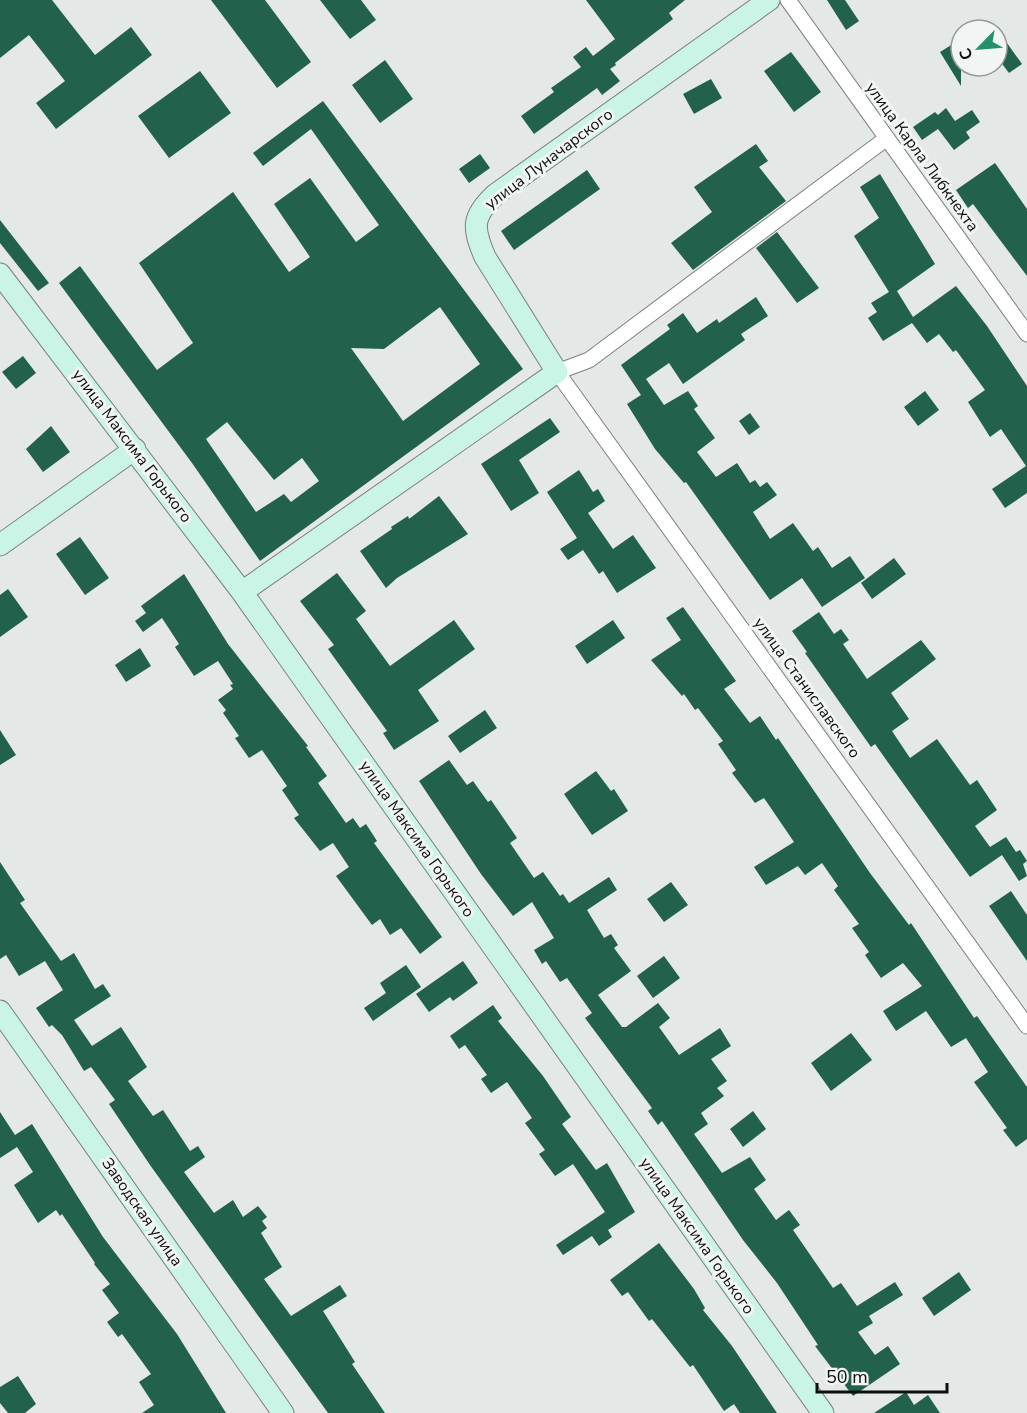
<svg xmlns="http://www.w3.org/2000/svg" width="1027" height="1413" font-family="'Nunito Sans',sans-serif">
  <rect width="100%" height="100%" fill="#e4e8e6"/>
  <path fill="#22614c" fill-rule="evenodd" d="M0,0H52L95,55L131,27L152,55L56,129L36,103L65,81L29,35L0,58Z
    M211,0H265L311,62L277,88Z
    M320,0H361L376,20L350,39Z
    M586,0H685L669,13L673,19L615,63L616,65L610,69L620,81L602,95L597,88L534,134L521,116L554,92L551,88L581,67L573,57L586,47L593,56L615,39Z
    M827,0H845L859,21L846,30Z
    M997,29L1022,64L1009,73L997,57Z
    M961,39V86L940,52Z
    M791,52L821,92L794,112L764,71Z
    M385,60L413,99L380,123L352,85Z
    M200,71L231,113L169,158L138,116Z
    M711,79L722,98L694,114L683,94Z
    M323,101L523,369L260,561L192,463L59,283L80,266L157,370L193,343L139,263L233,192L289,272L310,257L274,204L310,178L356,242L379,225L311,129L263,166L253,153ZM440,307L480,364L403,421L351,348L384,349ZM227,422L274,480L302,458L319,481L291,502L284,494L256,512L206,439Z
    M946,108L955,121L972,110L980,122L966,132L970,138L954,150L938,129L922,140L913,127L935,112L938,115Z
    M756,144L768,161L759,167L786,201L693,270L671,243L712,212L694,187Z
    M480,154L490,168L469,183L459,169Z
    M995,163L1027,209V276L973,204L968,208L956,190Z
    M587,170L600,189L514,250L501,231Z
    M880,174L935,264L897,291L913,317L956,286L987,326L1027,386V493L1005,508L992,489L1026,466L1001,429L990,437L968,402L985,390L956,350L953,352L939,334L927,343L912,323L883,341L868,318L877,312L871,303L889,292L854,236L879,218L860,187Z
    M0,220L49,283L38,291L0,243Z
    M777,232L819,288L797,303L756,248Z
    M756,297L768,316L741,334L745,340L683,384L669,363L646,379L664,405L688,391L698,406L694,409L715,438L697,452L716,477L737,463L750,483L755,480L760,487L767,482L777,495L753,512L770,539L793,523L813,551L818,547L832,568L850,556L865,578L822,607L802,578L770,600L686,482L684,483L655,449L627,404L641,395L621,365L670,329L667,325L683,313L697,333L717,319L719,323Z
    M23,356L36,373L16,389L2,372Z
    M925,391L939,410L918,426L904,407Z
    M750,413L760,427L749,435L739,421Z
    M550,418L560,432L519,460L539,493L511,511L481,464Z
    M51,426L70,452L43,472L26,449Z
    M579,470L593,492L598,489L605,501L588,513L613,549L633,535L656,568L617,593L603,571L599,574L583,550L568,560L560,549L577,538L547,492Z
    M439,496L468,534L397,578L386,588L360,551L392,529L391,527L408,516L409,519Z
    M80,537L109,578L85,595L56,554Z
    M894,558L906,574L872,599L861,583Z
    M337,573L366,611L356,619L390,666L454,620L475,649L418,690L439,721L394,750L383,733L387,731L328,649L334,645L300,601Z
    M184,574L228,644L308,746L306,747L327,776L318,783L346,823L353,818L360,828L366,824L377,841L374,843L442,937L420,954L401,928L390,935L380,919L372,925L336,876L349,867L333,843L320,851L294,818L299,815L282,790L287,786L262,750L249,758L235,738L239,736L223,713L226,710L218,700L233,689L230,685L233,684L218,661L194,676L175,647L179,644L162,618L143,632L135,621L146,613L141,606Z
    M8,589L28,617L0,637V595Z
    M683,607L736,681L724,689L750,723L760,716L776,740L778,738L870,873L909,925L911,923L974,1018L977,1016L1027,1087V1139L1016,1147L1003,1130L1007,1128L974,1082L988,1072L966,1038L951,1047L926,1011L896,1031L883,1011L922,986L903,963L881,978L865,955L869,952L852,928L859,924L834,890L838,886L822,863L805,875L798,866L766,885L754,867L794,842L764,798L755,803L732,773L736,770L718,744L723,741L698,708L695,710L684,694L682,696L651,660L681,640L666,618Z
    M819,612L834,634L841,629L849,640L843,644L867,679L921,640L936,659L891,693L909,719L892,731L910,758L937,739L970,785L977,780L997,810L975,826L990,847L1006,837L1016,852L1020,850L1027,861L1023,864L1027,876L1019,881L1002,855L970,877L887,761L875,744L871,747L805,653L807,652L792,631Z
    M613,620L625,638L587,664L575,646Z
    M140,648L151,666L126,682L115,665Z
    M485,710L497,728L460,753L448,736Z
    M0,730L16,755L0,765Z
    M449,760L467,785L473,781L488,802L491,800L517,838L510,843L534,878L543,872L560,896L563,894L569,903L609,877L617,890L587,910L604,938L611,934L618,945L614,948L631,971L598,995L622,1027H626L658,1003L670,1018L659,1027L679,1055L720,1028L731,1046L711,1059L727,1081L717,1088L724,1096L701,1113L708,1124L694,1134L722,1173L750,1157L766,1180L754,1189L776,1220L789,1210L800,1225L793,1230L833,1288L841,1283L857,1306L895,1282L903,1295L869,1316L873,1323L858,1332L875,1355L888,1346L900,1364L853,1396L815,1346L818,1345L777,1283L743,1240L662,1121L658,1125L648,1111L652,1108L585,1018L592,1013L567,978L560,982L546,961L542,964L534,950L554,938L532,902L513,916L481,874L419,781Z
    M596,771L611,791L614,789L628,811L592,835L564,794Z
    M0,862L25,900L20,903L61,961L74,953L95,989L103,984L111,996L74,1020L92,1046L121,1027L147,1067L128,1081L153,1116L163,1110L190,1151L198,1146L205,1157L184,1172L214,1213L233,1200L243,1217L258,1206L267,1217L262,1221L267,1228L261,1233L282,1267L264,1279L291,1316L340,1285L347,1296L323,1311L355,1362L352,1364L385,1413H328L150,1165L109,1104L115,1100L91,1067L84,1071L62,1035L52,1025L49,1027L36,1008L63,990L45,961L19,976L6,955L0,959Z
    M671,882L688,905L664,922L647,899Z
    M1011,891L1027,915V961L989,906Z
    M664,956L680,978L653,998L637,976Z
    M463,961L478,983L453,1001L450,997L429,1012L416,994Z
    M406,965L421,987L373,1021L364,1008L386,993L380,983Z
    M493,1005L502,1018L498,1021L543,1076L571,1117L562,1124L596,1170L607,1163L635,1212L608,1230L612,1237L599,1246L592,1236L563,1255L556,1245L605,1212L573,1164L555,1176L539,1154L545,1150L525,1123L532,1118L507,1082L491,1093L481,1079L487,1075L465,1045L459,1049L450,1036Z
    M851,1033L872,1060L831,1091L811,1063Z
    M753,1111L766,1129L743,1147L730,1129Z
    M0,1112L15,1135L32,1124L103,1237L177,1334L226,1413H142L154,1405L139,1382L151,1374L122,1334L118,1337L107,1322L119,1313L102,1290L110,1284L94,1264L95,1263L62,1214L60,1216L56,1210L38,1223L14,1185L33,1172L17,1147L0,1158Z
    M659,1243L694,1289L705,1308L703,1310L732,1346L777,1413H740L734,1404L724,1411L693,1365L690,1367L652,1319L649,1321L628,1292L622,1296L610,1280Z
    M959,1272L971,1290L934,1316L922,1298Z
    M18,1376L36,1404L25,1413H8L0,1403V1387Z
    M906,1392L914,1405L928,1395L940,1413H874Z"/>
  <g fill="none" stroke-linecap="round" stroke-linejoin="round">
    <defs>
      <path id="street" d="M788,0L1027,334
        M887,138L589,360L557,372L1027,1026"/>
      <path id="secondary" d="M0,274L242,592L823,1413
        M0,545L135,449
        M242,592L557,372L485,257C472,227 472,216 496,194L769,0
        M0,1011L283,1413"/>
    </defs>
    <use href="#street" stroke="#7d807f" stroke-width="17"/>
    <use href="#secondary" stroke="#7d807f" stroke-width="23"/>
    <use href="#street" stroke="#fff" stroke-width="15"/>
    <use href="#secondary" stroke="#c9f4e6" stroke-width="21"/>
  </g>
  <g text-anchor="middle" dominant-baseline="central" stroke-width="6" stroke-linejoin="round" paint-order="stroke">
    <g font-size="16" fill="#0d0f0e" stroke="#f1f5f3">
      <text transform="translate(922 157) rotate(54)">улица Карла Либкнехта</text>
      <text transform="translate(549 159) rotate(-37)">улица Луначарского</text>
      <text transform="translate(132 446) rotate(53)">улица Максима Горького</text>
      <text transform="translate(807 688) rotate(54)">улица Станиславского</text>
      <text transform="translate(417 839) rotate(55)">улица Максима Горького</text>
      <text transform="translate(142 1212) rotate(55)">Заводская улица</text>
      <text transform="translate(697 1236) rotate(55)">улица Максима Горького</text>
    </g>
  </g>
  <g transform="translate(979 48) rotate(245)"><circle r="28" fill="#f1f5f3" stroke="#969997" stroke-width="1.5"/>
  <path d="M0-4.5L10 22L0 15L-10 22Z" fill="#24906e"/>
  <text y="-9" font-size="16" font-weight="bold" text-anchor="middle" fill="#0d0f0e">С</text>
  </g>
  <path d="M817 1383v9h130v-9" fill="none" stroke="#0d0f0e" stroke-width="3"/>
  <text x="826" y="1383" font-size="18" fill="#0d0f0e" stroke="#f1f5f3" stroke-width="4.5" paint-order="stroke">50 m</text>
</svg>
